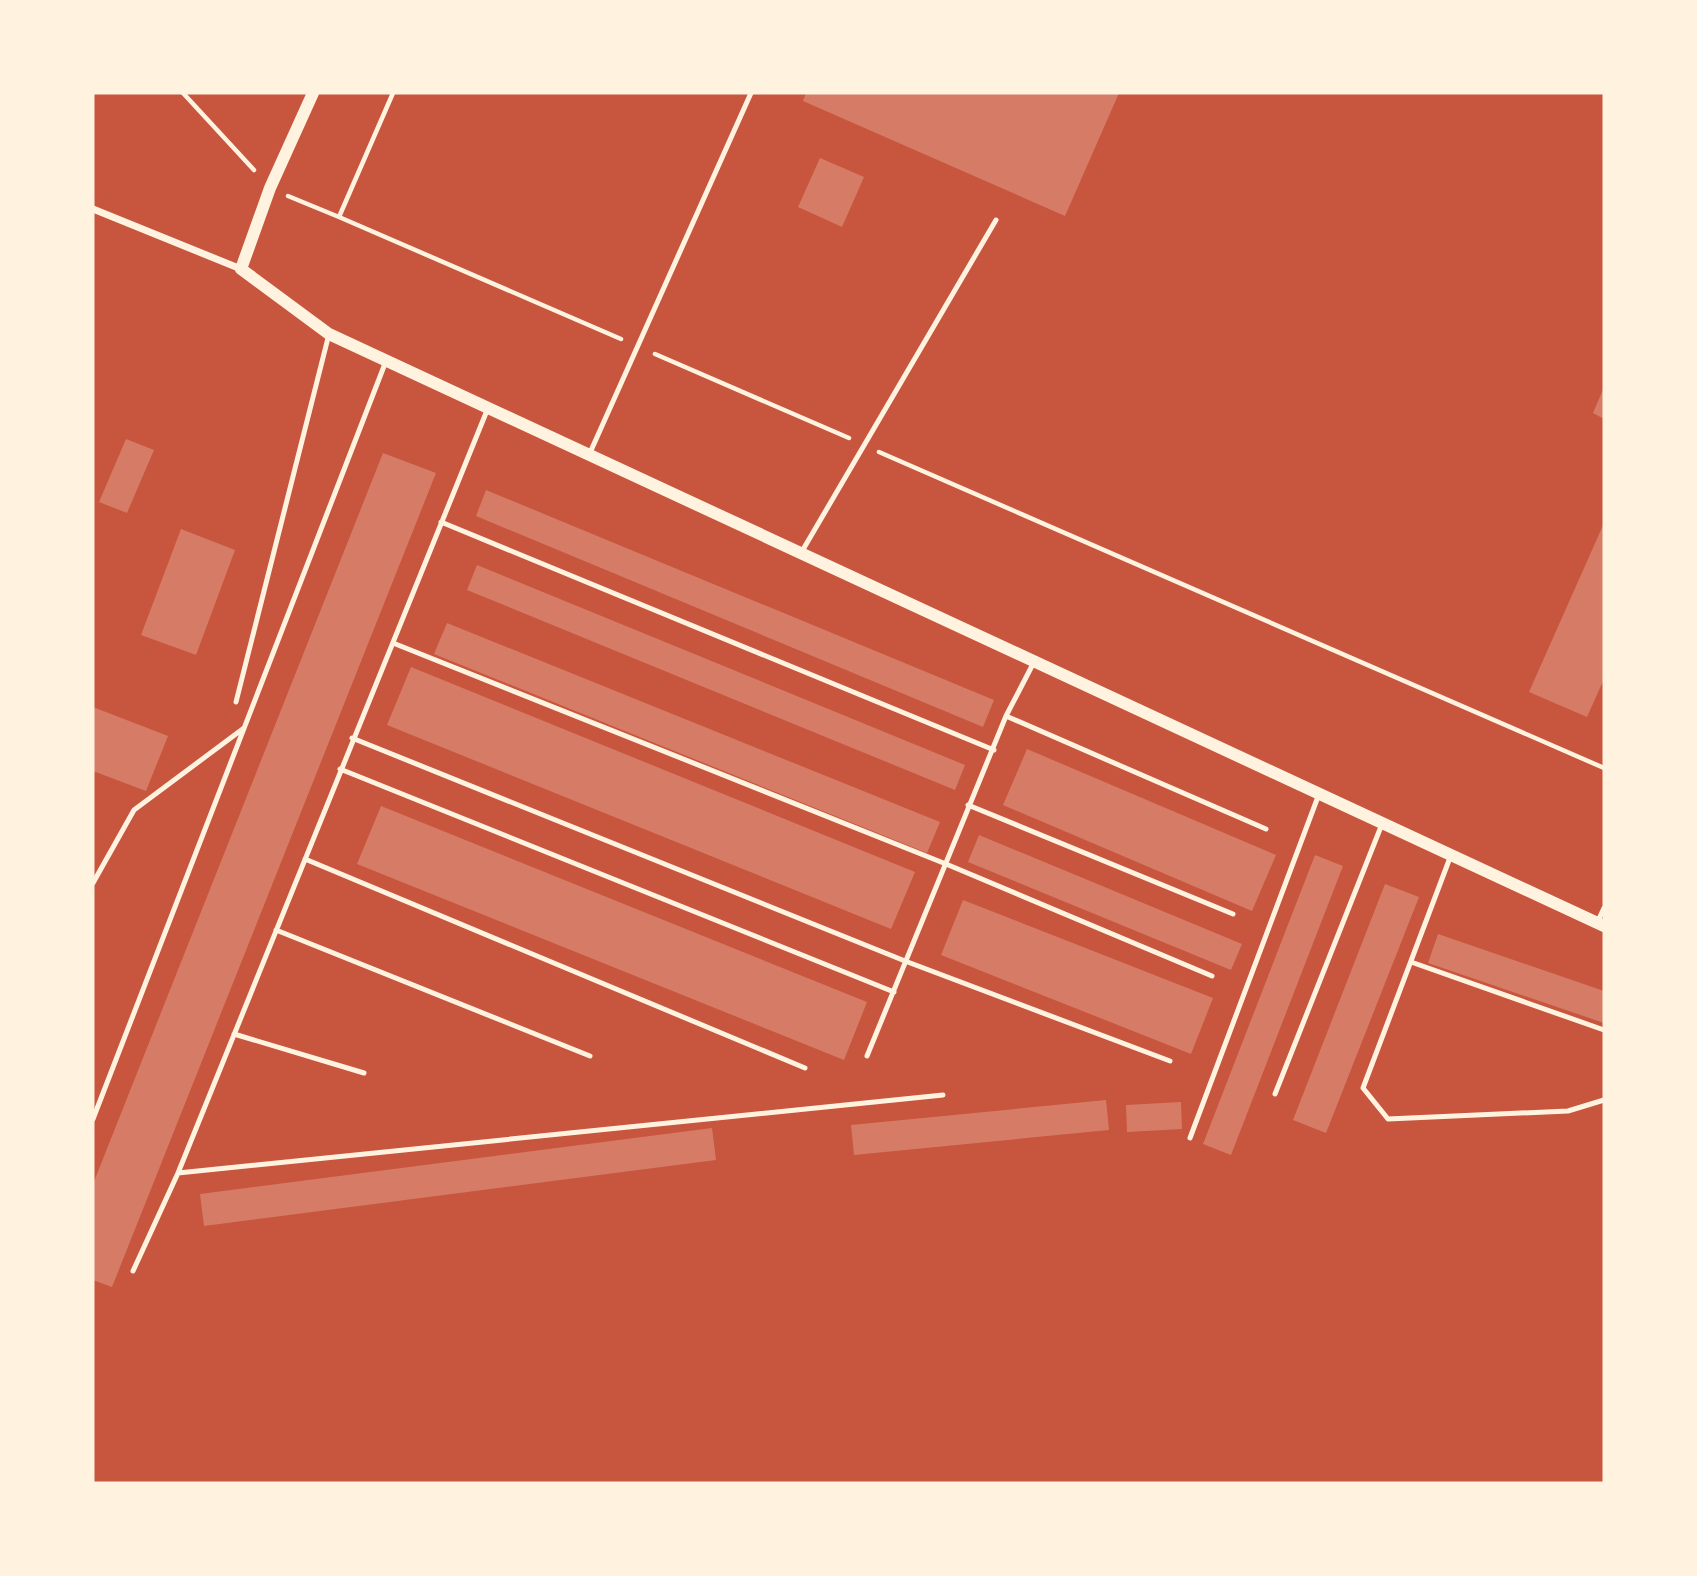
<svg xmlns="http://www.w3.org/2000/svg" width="1697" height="1576" font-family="Roboto,sans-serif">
  <rect width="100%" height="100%" fill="#c8553d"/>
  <path fill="#d67c66" d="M806,93H1119L1065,216L803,101Z
    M820,158L864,177L842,227L798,207Z
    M1604,387V419L1593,413Z
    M126,439L154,450L127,513L99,502Z
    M383,453L436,473L112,1287L93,1280V1184Z
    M486,490L994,700L983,727L476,516Z
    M1604,523V679L1587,717L1529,692Z
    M181,529L235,550L196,655L141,635Z
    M477,565L965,765L955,790L467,590Z
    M447,623L940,822L927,853L434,654Z
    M411,667L915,872L891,929L387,725Z
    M93,707L168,736L146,791L93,771Z
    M1027,749L1276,855L1252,911L1003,805Z
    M381,806L867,1002L844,1060L357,864Z
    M979,835L1242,944L1231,970L968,862Z
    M1315,855L1343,866L1231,1155L1203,1144Z
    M1385,884L1419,897L1326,1133L1293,1120Z
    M963,900L1213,998L1191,1054L941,955Z
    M1438,934L1604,991V1023L1428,963Z
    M1106,1100L1109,1130L854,1155L851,1125Z
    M1181,1102L1182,1129L1127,1132L1126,1105Z
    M712,1128L716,1160L204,1226L200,1194Z"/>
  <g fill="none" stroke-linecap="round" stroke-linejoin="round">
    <path stroke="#fff3e0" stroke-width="4.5" d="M183,93L254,170
      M393,93L339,217L621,339
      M288,196L339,217
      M655,354L849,438
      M879,452L1604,768"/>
    <path stroke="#fff3e0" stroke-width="5" d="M589,455L751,93
      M441,522L994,750
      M801,553L996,220
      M393,643L946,864L1212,976
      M236,702L329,334
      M1006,716L1266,829
      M352,738L905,961L1170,1061
      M340,769L894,992
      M968,805L1233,914
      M1451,855L1363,1088L1388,1119L1568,1111L1604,1100
      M305,859L805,1068
      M93,883L134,810L244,728
      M1597,923L1604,908
      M276,930L590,1056
      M1411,962L1604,1030
      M234,1034L364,1073
      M867,1056L1006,716L1034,662
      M1275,1094L1382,824
      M93,1119L386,361
      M1190,1138L1319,794
      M178,1173L943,1095
      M133,1271L178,1173L488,408"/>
    <path stroke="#fff3e0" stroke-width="7" d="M93,209L241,269"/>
    <path stroke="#fff3e0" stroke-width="12" d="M313,93L270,188L241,269L329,334L1604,926"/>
  </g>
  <rect width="1697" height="1576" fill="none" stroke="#fff3e0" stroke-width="189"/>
</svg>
